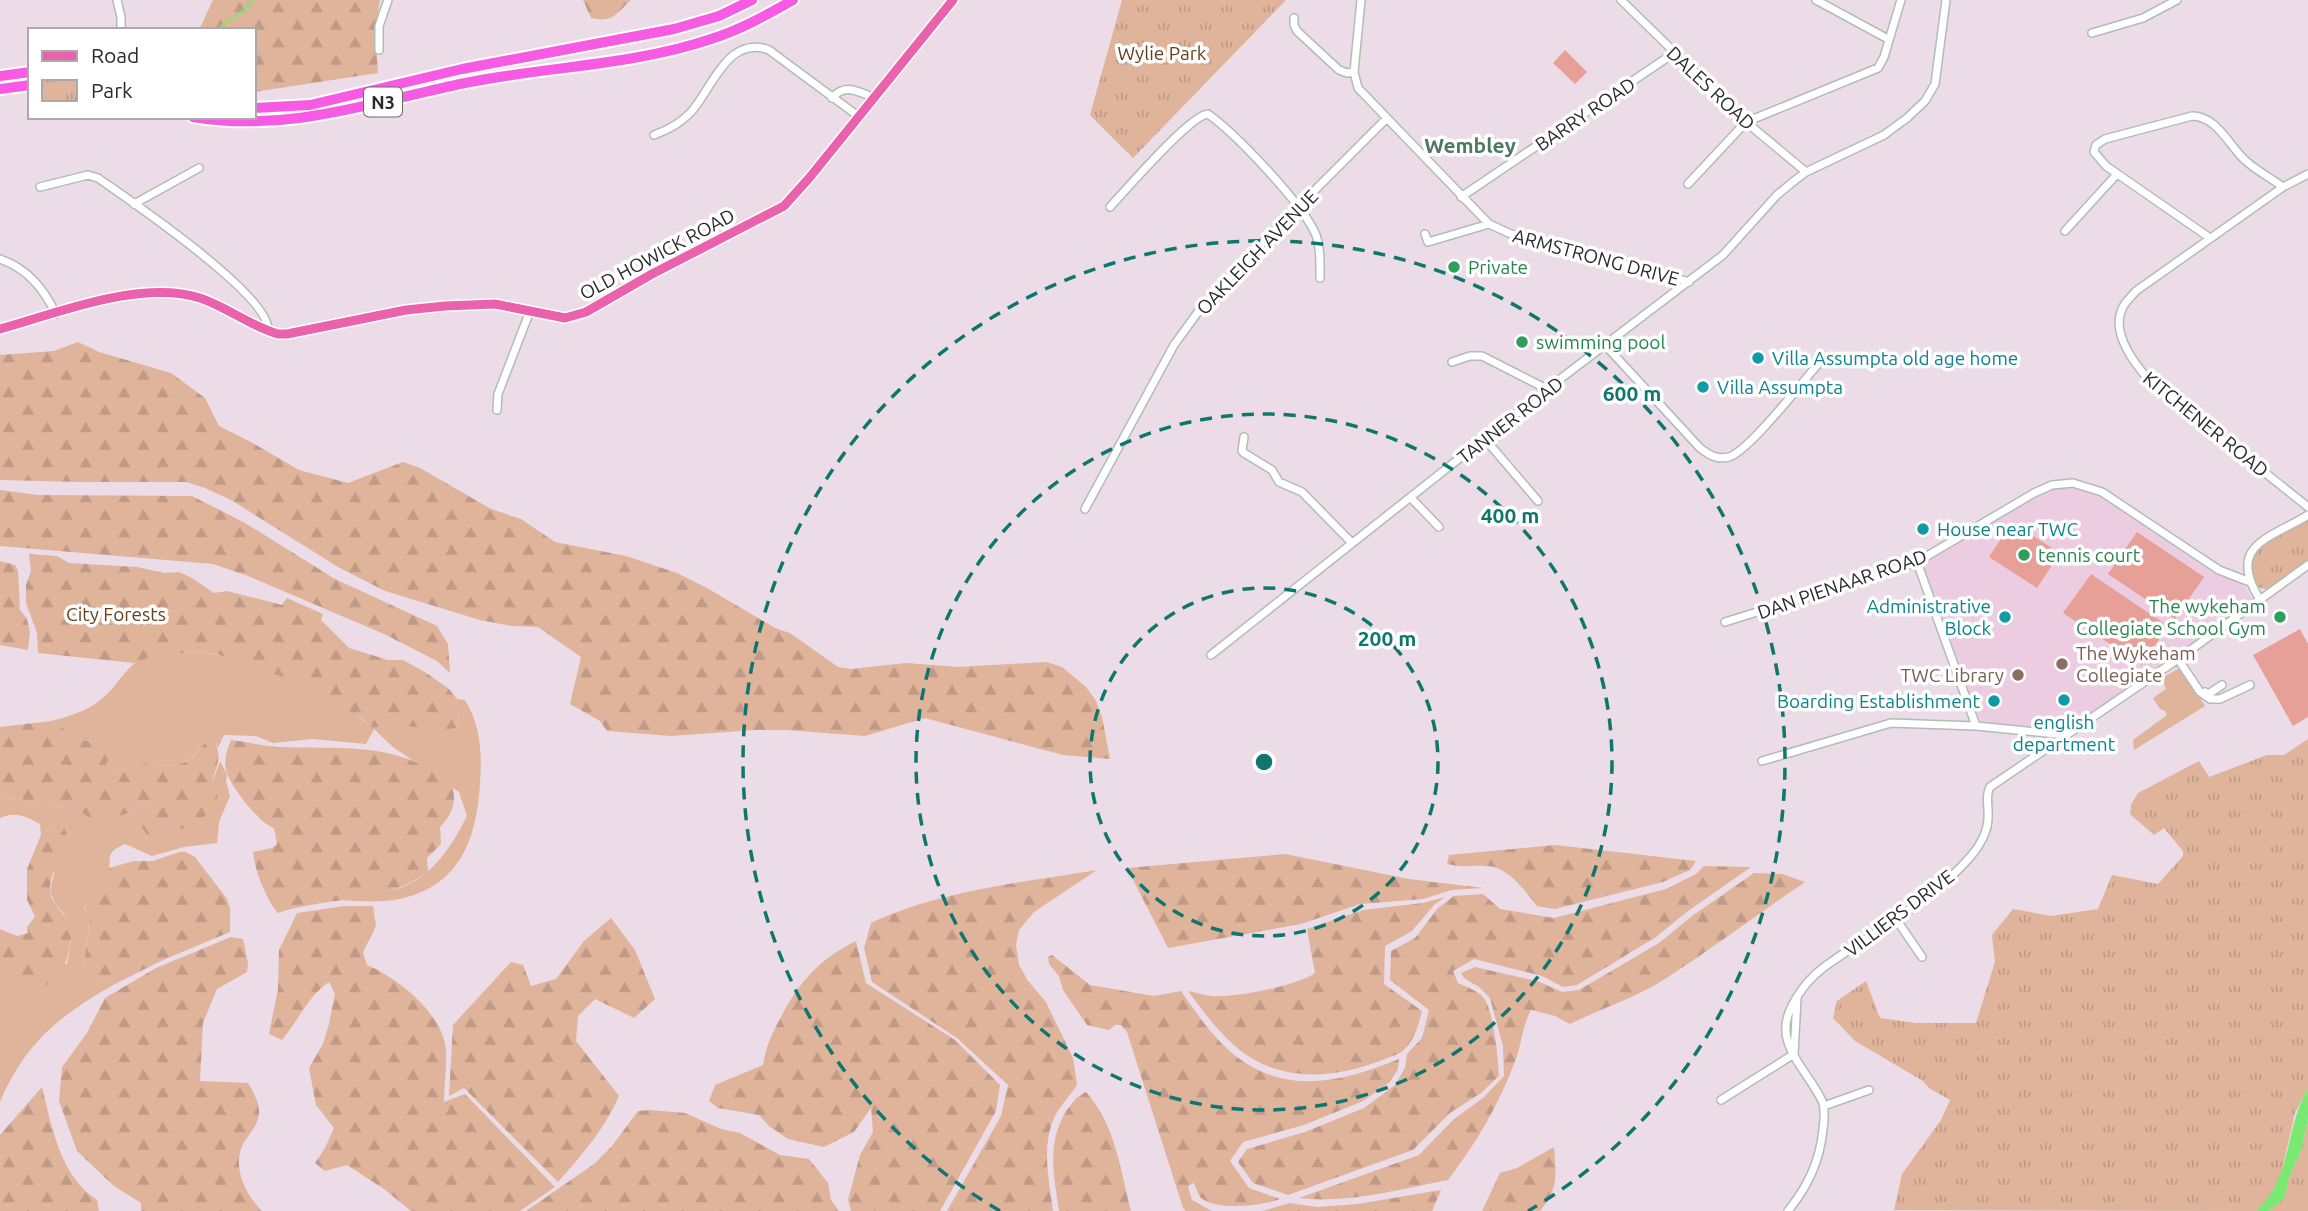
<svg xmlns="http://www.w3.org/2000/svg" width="2308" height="1211" font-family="Ubuntu,sans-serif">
  <defs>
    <pattern id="forest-firs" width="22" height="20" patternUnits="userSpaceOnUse" patternTransform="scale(1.75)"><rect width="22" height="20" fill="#e0b39b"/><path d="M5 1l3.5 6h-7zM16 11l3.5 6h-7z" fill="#c09a86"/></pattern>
    <pattern id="park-tufts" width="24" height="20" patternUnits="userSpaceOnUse" patternTransform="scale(1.75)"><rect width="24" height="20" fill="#e0b39b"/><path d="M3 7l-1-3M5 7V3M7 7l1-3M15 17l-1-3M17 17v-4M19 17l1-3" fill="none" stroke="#c09a86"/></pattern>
  </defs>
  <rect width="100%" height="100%" fill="#ebdce7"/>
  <path fill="#eccce1" d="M2078,487L2100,492L2242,583L2254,602L2066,735L1980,721L1917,562L2045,490Z"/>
  <path fill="#e0b39b" d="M201,652C253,660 332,694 373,728L387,725L456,728L459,720L457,699L465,700C481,726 482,754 480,783C477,838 460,887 399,899C380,903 359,901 340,900C356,896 372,895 388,891C428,883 450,850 467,816L459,792L393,747L374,729L366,744L313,739L273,743L256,736L224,735L218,748L214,737C200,743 196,760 180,764C169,768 158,764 147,764C135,764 121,772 109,776L103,772L100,739L85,741L51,721C71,716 91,710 106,695C119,683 128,664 145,657C162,651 183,654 201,652Z
    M2181,667L2205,706L2134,750L2133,740L2167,715L2165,711L2160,709L2153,698L2166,689L2162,678Z
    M220,761L227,774L226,781L230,796L219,822L217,843L184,847L152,856L125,844C105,853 111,856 109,874L90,889L84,908L90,918L84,964L90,976L115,984C60,1015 25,1043 0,1102V968L3,970L67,964L72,934L64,914L55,904L50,891L54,874L55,823L41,835L40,824C26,816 15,811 0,818V799L17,798L47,807L71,806L90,818L126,814L145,804L154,807L153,817L142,826L164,839L177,829L212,783Z"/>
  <path fill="url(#forest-firs)" d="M213,0H380L375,33L378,73L254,92V30H199Z
    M583,0H631C616,14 613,23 591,18Z
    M78,342L99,352L171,373L205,398L219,426L251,442L299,470L348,483L403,462L420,468L491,509L521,519L555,542L626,556L677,573L707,588L775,628L790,633L838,667L851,669L906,663L958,667L1046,662L1062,667L1086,687L1096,701L1102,717L1110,759L1063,755L925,718L865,736L786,730H755L671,736L607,731L600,721L570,704L581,657L538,627L511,626L480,620L385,591L338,567L231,500L205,488L186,482H79L0,480V355L54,351Z
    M0,490L38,495L192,496L245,523L335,579L437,626L448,644L450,673L437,661L384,634L248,576L213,564L0,546Z
    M29,554L57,556L69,563L137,567L164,573L179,572L192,578L214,593L227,591L282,605L287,598L323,614L321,620L349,648L388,660H403L425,672L449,689L457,699L459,720L456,728L447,729L387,725L373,728L361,718L283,677L216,654L201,652L158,654L134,663L38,653L37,633L26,603V585L31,571Z
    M0,561L15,565L18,571L20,610L27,619L30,632L28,650L0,645Z
    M51,721L85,741L100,739L115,746L103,771L109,776C121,772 135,764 147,764C158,764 169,768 180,764C197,760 200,743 214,736C222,763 218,758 212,783L218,796L210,811L191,828L177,829L164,839L151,840L141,826L153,817L154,807L145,804L126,814L106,819L90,818L71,806L47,807L17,798L0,799V727Z
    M231,740C247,742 264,746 279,747C322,749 367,744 408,759C424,765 439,778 453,788C456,805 452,814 440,827L441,844L427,858L428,871C388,904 326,896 278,913C266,899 255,871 253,852L272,848L277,844L274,828C260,824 232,788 227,773C223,762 227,750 231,740Z
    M55,823L63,826L67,834C63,848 49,878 50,891C51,906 68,915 72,929C73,933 71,939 70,944C67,966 57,989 32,987C18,986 10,976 0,968V929L17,936L28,933L27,927L35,917L27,900V869L41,835Z
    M1555,845L1696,861L1690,870L1663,882L1555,909L1537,906C1524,890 1508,866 1486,866C1469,865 1465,868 1447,864L1449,855Z
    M179,852H186L195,857L227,899L230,909V932L163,960L115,984L90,976L84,964L90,919L81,900L90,889L109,874V868L134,861H153Z
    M1285,854L1409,879L1483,888L1452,890L1423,899L1360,904L1301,924L1168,948L1127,868Z
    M1704,866L1751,867L1688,911L1656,937L1577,985L1563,987L1542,976L1474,959L1453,971L1458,983C1467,987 1476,990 1483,997C1494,1010 1498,1059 1499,1076L1481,1093L1450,1113L1413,1150L1288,1195L1253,1183L1238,1162L1247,1149L1305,1132L1364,1108L1395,1085L1405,1068L1407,1054L1422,1038L1429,1010L1390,980L1391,951L1415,938L1438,908L1454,896L1483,894L1500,909L1554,918L1666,889L1696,874Z
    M1097,870L1034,912L1019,930L1016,945L1019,965L1028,981L1046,1002L1073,1058L1077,1085C1071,1094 1063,1103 1057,1112C1040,1143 1049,1178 1053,1211H947L1001,1116L1008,1085L957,1038L872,982L864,948L871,923C941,890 1021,883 1097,870Z
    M1754,873L1782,874L1805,882C1759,913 1714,947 1668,977C1638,997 1602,1008 1570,1024L1555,1016L1531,1010C1522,1026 1522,1044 1515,1061C1499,1105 1476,1143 1448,1180C1400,1189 1348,1204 1299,1198L1419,1155L1454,1119L1483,1098L1504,1076L1503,1046L1490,998L1479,987L1464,978L1461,973L1475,967L1540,982L1562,992L1579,990L1659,943L1692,916Z
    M1445,897L1434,905L1412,931L1385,946L1384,984L1422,1011C1418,1027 1414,1043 1400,1053C1394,1056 1386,1058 1380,1061C1340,1076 1293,1082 1255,1060C1226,1044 1207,1016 1188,991C1195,992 1203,995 1210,996C1233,998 1297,986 1315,973L1307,929L1363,910L1423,903Z
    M344,906H373L376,926L363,952L367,965C397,978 437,1009 445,1043C448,1059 444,1085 444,1102L465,1094L555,1187L520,1211H411L384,1189L347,1165L325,1171L315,1163L325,1148L334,1128L316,1105L309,1068L323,1044L329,1024L335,994L329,982C308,996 298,1021 282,1040L269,1034L278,989L279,950L297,913Z
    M611,918L635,950L655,999L634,1018L595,999L578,1016L576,1041L619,1096C605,1128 582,1155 558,1182L464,1088L449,1096L453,1025L511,962L523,965L531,986L556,979L584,941Z
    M231,937L243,939L248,963L247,972L217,989L203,1023L200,1081L248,1083C253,1092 260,1103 259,1114C257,1127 250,1132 244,1142C231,1166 245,1194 262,1211H141V1203L114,1186L77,1151L59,1101L62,1067L87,1033L105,998L156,968Z
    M856,941L866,983L955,1040L1000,1085L996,1111L940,1211H851L848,1200L860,1155L873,1132L871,1108L854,1132L824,1147L788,1139L769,1126L759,1115L718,1108L709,1101L715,1085L763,1065C766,1047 771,1035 780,1019C799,982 818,960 856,941Z
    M1052,955L1090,985L1154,996L1181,991C1196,1013 1212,1036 1232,1053C1285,1097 1342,1082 1399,1059L1398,1069L1390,1082L1363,1101L1304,1125L1243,1142L1230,1161L1249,1188L1280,1199C1260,1206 1218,1211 1201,1198C1198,1194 1196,1188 1194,1183L1188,1186L1192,1200L1212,1211H1186L1183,1208L1127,1032L1121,1025H1115L1109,1030L1087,1025L1063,990L1059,976L1049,964L1048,957Z
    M42,1087C52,1127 60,1176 97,1200L99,1211H0V1135Z
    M1086,1092C1116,1126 1120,1169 1131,1211H1059C1054,1176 1046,1142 1067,1110C1073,1102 1077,1096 1086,1092Z
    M650,1110L685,1113L721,1129L740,1133L780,1155L809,1159L828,1183L831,1200L839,1211H526L594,1164L612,1146L638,1111Z
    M1554,1147C1556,1175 1559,1188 1540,1211H1482L1500,1173L1517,1168Z
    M1441,1190L1432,1211H1262L1290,1203L1317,1207L1358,1204Z"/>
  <path fill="url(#park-tufts)" d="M1122,0H1286L1133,158L1090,115Z
    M2308,520V562L2266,589C2256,588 2254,584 2252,575C2244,544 2285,528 2308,520Z
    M2308,739V1088L2295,1113L2279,1183L2269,1199L2256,1211L1894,1210L1902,1174L1941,1120L1950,1100L1929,1088L1923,1081L1855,1041L1833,1018L1837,1001L1866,981L1880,1018L1916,1023H1976L1995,962L1992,935L2013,909L2051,916L2098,909L2112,875L2158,884L2183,856V851L2164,828L2154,835L2130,814L2131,805L2138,793L2199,761L2209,777L2267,755H2284Z
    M2308,1118V1211H2269L2285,1197L2288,1180L2302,1148Z"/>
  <path fill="#e7a097" d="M1565,50L1587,72L1575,84L1553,63Z
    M2012,522L2060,553L2037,588L1989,557Z
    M2137,532L2204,577L2175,619L2108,574Z
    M2091,574L2168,626L2142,665L2063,613Z
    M2300,629L2308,644V717L2293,726L2253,655Z"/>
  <path fill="#79e973" d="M2308,1088V1118L2302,1148L2288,1180L2285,1197L2269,1211H2256C2293,1178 2284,1130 2308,1088Z"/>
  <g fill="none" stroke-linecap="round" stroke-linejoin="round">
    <path stroke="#79e973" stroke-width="2" d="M218,30C228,18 245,14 253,0"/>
    <defs>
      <path id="minor" d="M117,0L121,17V30
        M1361,0L1354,72L1358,88L1489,224L1511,234L1689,282
        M1621,0L1746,122L1806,172
        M1816,0L1888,39
        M1294,18V25L1297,31L1339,70L1347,73L1354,72
        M2092,33L2143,18L2177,0
        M379,50V26L388,0
        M832,98C845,83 856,91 873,97
        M654,135C668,130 681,123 691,112C712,89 728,34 769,50L858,116
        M2308,174L2283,187L2136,291C2131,297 2125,302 2122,309C2111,333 2134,363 2149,380L2308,507
        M1688,184L1746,122L1878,68L1884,57L1901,0
        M40,187L88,175L98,178C129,200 272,296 268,331
        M1461,197L1674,53
        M134,204L199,168
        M1110,207C1125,191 1190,115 1208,114C1236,134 1303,204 1316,235C1321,249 1320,264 1320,278
        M2065,231L2117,174
        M1425,234L1428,242L1489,224
        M2210,238L2106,166L2094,152L2096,145L2105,139L2192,116C2217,116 2229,146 2246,161C2257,171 2271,178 2283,187
        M0,259C28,269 43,288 56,314
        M1606,346L1700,448C1709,455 1717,460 1729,457C1750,450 1802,382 1820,362
        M1452,362L1470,356H1482L1547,389
        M497,410L498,394L530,311
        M1244,437L1242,451L1244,453L1272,470L1279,482L1302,492L1352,543
        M1485,439L1538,501
        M1411,498L1439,527
        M1085,509L1174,345L1198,312L1251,254L1387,118
        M1917,562L1976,726
        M2260,600C2225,544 2272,538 2308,515
        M1725,622L1917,562L2034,493L2052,485L2073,483L2102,492L2219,570L2250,582
        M1211,655L1547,389L1723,255L1777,195L1794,181L1806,172L1884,135L1907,118L1925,101L1935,84L1946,0
        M2178,659L2200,692L2210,699H2220L2250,685
        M2205,692L2207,695L2222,685
        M1762,761L1891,723L1976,726L2066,735
        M1896,919L1922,957
        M1794,1054L1797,999
        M1721,1100L1794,1054
        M1824,1106L1869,1090
        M1788,1211C1808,1186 1820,1161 1823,1129C1824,1122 1825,1111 1823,1103C1810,1072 1772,1045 1791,1008C1808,972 1832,962 1863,941C1901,916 1942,890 1971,856C1980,846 1988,831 1988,818C1989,806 1985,797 1990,787L2178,659L2308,565"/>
      <path id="major" d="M0,329C58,313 141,279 200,298C227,307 250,326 278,334H287L406,310L445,306L495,304L565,318L586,312L652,274L784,206L810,177L953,0"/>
      <path id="highway" d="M0,76L30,72
        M0,89L30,85
        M254,108L310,105L462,69L674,29L719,16L752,0
        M193,117C288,133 373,102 465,83C544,67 635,65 711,39C740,30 767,15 793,0"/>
    </defs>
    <use href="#minor" stroke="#b0bdb7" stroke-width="10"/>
    <use href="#major" stroke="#fff" stroke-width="12"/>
    <use href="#highway" stroke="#fff" stroke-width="14"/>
    <use href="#minor" stroke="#fff" stroke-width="7"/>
    <use href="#major" stroke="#ea62ac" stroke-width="9"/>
    <use href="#highway" stroke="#f75be4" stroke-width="10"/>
  </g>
  <g fill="none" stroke="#0f766e" stroke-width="3.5" stroke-dasharray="12 9">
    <circle cx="1264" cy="762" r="174"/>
    <circle cx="1264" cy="762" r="348"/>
    <path d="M1000 1211A521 521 0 1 1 1528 1211"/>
  </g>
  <g fill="#2e9e5b" stroke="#fff" stroke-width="2.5">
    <circle cx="1454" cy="267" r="7"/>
    <circle cx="1522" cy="342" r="7"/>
    <circle cx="2024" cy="555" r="7"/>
    <circle cx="2280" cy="617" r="7"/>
  </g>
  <g fill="#0f9aa8" stroke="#fff" stroke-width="2.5">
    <circle cx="1758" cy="358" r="7"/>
    <circle cx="1703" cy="387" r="7"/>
    <circle cx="1923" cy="529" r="7"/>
    <circle cx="2005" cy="617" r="7"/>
    <circle cx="2064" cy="700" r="7"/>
    <circle cx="1994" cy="701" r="7"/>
  </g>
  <g fill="#8d6e63" stroke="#fff" stroke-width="2.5">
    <circle cx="2062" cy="664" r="7"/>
    <circle cx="2018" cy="675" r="7"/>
  </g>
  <g text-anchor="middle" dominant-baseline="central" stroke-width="7" stroke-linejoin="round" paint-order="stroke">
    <rect fill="#fff" stroke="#6a6a6a" stroke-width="2" x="364" y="87.5" width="38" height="29" rx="5"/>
    <g font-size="18" font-weight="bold" fill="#2a2a2a">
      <text x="383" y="102">N3</text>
    </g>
    <g font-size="19" fill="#633f1d" stroke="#fff">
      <text x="1162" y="53">Wylie Park</text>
      <text x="116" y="614">City Forests</text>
    </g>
    <g font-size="19" fill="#2a2a2a" stroke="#fff">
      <text transform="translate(1711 88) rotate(43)">DALES ROAD</text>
      <text transform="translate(1585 114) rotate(-34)">BARRY ROAD</text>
      <text transform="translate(1257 252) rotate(-46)">OAKLEIGH AVENUE</text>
      <text transform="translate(657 254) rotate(-28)">OLD HOWICK ROAD</text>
      <text transform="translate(1596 257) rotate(15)">ARMSTRONG DRIVE</text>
      <text transform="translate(1510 420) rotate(-38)">TANNER ROAD</text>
      <text transform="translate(2206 424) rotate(39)">KITCHENER ROAD</text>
      <text transform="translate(1842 584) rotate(-19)">DAN PIENAAR ROAD</text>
      <text transform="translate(1899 913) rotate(-37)">VILLIERS DRIVE</text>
    </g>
    <g font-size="19" fill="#27864d" stroke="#fff" text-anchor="start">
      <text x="1468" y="267">Private</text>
      <text x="1536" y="342">swimming pool</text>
      <text x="2038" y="555">tennis court</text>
      <text x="2266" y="606" text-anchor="end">The wykeham<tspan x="2266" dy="22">Collegiate School Gym</tspan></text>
    </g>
    <g font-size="19" fill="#0d838f" stroke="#fff" text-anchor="start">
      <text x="1772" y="358">Villa Assumpta old age home</text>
      <text x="1717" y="387">Villa Assumpta</text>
      <text x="1937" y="529">House near TWC</text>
      <text x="1991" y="606" text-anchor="end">Administrative<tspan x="1991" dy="22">Block</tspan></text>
      <text x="1980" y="701" text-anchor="end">Boarding Establishment</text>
      <text x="2064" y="722" text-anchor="middle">english<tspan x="2064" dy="22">department</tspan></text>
    </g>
    <g font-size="19" fill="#785e54" stroke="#fff" text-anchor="start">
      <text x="2076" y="653">The Wykeham<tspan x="2076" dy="22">Collegiate</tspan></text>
      <text x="2004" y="675" text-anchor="end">TWC Library</text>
    </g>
    <g font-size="21" font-weight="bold" fill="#4c7863" stroke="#fff">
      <text x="1470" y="145">Wembley</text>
    </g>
  </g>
  <circle cx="1264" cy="762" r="10" fill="#0f766e" stroke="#fff" stroke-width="3.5"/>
  <g font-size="21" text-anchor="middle" font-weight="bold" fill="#0f766e" stroke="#fff" stroke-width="7" stroke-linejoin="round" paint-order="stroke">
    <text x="1632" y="401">600 m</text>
    <text x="1510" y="523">400 m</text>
    <text x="1387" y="646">200 m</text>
  </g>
  <rect x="28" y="28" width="228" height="91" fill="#ffffff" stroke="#aaaaaa" stroke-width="2"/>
  <rect x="42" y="51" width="35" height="10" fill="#ea62ac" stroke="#aaaaaa" stroke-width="2"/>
  <text x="91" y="63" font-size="21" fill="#2a2a2a">Road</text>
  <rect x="42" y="80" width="35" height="21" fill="url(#park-tufts)" stroke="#aaaaaa" stroke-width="2"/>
  <text x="91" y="98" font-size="21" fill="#2a2a2a">Park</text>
</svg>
